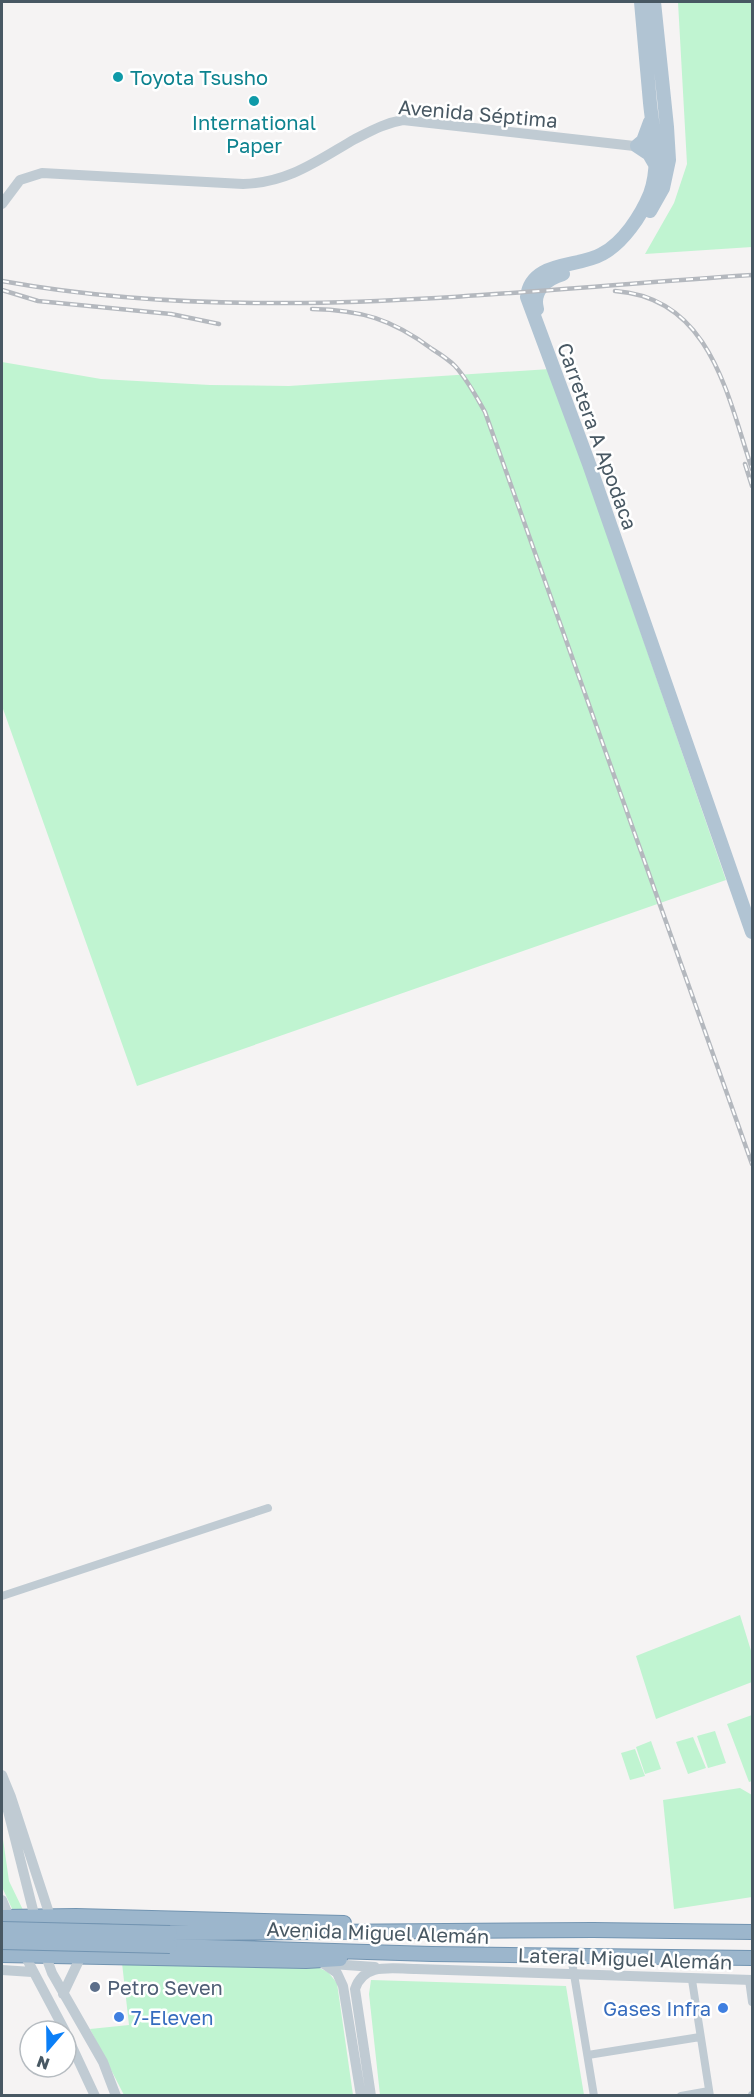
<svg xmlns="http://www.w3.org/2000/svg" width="754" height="2097" font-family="'Golos Text',sans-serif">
  <rect width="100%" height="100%" fill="#f5f3f3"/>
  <path fill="#c0f4d1" d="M678,2H752V247L645,254L674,203L687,164Z
    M2,362L101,379L210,385L289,386L550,369L726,880L137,1086L2,706Z
    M740,1615L752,1654V1682L656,1719L636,1656Z
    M752,1715V1781L749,1782L727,1724Z
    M715,1731L726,1763L708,1768L697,1736Z
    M693,1737L706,1768L688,1774L676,1742Z
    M651,1741L661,1769L645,1774L636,1747Z
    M635,1749L645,1776L630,1780L621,1753Z
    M740,1788L752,1795V1897L674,1909L663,1800Z
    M2,1832L9,1881L24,1912L14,1913L2,1887Z
    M122,1963L315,1966L328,1972L337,1983L353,2095H124L90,2029L129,2025Z
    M371,1980L566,1986L584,2095H380L369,1994Z"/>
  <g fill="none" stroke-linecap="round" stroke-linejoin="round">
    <defs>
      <path id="trunk" d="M2,1917L76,1916L344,1923
        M170,1933L593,1930L752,1932
        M170,1946L432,1954L752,1958
        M2,1955L306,1961L340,1959"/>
    </defs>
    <use href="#trunk" stroke="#7294b1" stroke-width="16"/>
    <path stroke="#c0cbd3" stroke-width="8" d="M2,1596L268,1508
      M571,1956L594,2096
      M692,1980L710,2096
      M749,1980L752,2002
      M588,2055L700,2037
      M681,2096L709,2091
      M752,2096V2095"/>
    <path stroke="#c0cbd3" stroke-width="10" d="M2,204L20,180L42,173L243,184C288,183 317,161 355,139C371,131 385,123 403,120L643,147
      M2,1775L11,1797L50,1916
      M2,1787L36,1922
      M2,1900L11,1922
      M22,1950L65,2031
      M44,1951L52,1973L103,2062L116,2096
      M324,1964L337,1973L343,1986L361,2096
      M331,1964L375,1967
      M2,1970L32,1972
      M63,1994L81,1956
      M66,2034L95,2096
      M371,2096L355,1989C364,1962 392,1969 416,1969L752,1980"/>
    <path stroke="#b1c4d3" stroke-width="14" d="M641,2C644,35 647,69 650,103C653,133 661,164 650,194C641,216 623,243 602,254C578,268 531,260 527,297L589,464L752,932
      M650,122L643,141L637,146L649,154L656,166
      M650,211L663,188L669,160L667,127L654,2
      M537,309C532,291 546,279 563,274"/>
    <use href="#trunk" stroke="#9cb6cc" stroke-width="14"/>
    <defs>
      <path id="rail" d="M2,281C250,326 503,291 752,275
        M2,290L38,301L171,314L219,324
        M615,291C711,298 727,395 752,469
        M312,309C361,310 392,319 432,349C440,354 448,359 455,366C467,379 476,396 485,412L752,1164
        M745,464L752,486"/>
    </defs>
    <use href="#rail" stroke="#b4b8be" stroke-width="4.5"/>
    <use href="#rail" stroke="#fff" stroke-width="2" stroke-dasharray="7" stroke-linecap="butt"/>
    <defs>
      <path id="trunk-bridge" d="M2,1929L170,1933
        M2,1942L170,1946"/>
    </defs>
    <use href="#trunk-bridge" stroke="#7294b1" stroke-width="16" stroke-linecap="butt"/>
    <use href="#trunk-bridge" stroke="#9cb6cc" stroke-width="14"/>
  </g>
  <g fill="#0f9aa8" stroke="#fff" stroke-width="2">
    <circle cx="118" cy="77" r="6"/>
    <circle cx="254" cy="101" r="6"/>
  </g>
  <circle fill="#5c6f8a" stroke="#fff" stroke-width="2" cx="95" cy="1987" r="6"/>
  <g fill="#3f7fe0" stroke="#fff" stroke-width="2">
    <circle cx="723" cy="2008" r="6"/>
    <circle cx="119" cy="2017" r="6"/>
  </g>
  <g text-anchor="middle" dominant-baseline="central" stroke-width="5" stroke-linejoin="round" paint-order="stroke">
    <g font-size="20" fill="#0d838f" stroke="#fff" text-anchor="start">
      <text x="130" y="77">Toyota Tsusho</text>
      <text x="254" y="122" text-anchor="middle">International<tspan x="254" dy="23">Paper</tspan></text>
    </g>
    <g font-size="20" fill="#485863" stroke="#fff">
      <text transform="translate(478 113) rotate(5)">Avenida Séptima</text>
      <text transform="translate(598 436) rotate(70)">Carretera A Apodaca</text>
      <text transform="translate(378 1932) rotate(2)">Avenida Miguel Alemán</text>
      <text transform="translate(625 1958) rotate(2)">Lateral Miguel Alemán</text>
    </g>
    <g font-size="20" fill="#4e5e75" stroke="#fff" text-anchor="start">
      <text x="107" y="1987">Petro Seven</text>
    </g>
    <g font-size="20" fill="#366cbe" stroke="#fff" text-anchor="end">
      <text x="711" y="2008">Gases Infra</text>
      <text x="131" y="2017" text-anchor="start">7-Eleven</text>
    </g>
  </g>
  <rect width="754" height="2097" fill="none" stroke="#485863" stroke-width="6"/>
  <g transform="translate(48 2049) rotate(200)"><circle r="28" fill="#ffffff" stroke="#b6bcc1" stroke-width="1.5"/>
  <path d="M0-4.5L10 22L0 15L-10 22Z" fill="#0b7ff7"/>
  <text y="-9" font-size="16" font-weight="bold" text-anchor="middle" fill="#485863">N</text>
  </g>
</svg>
